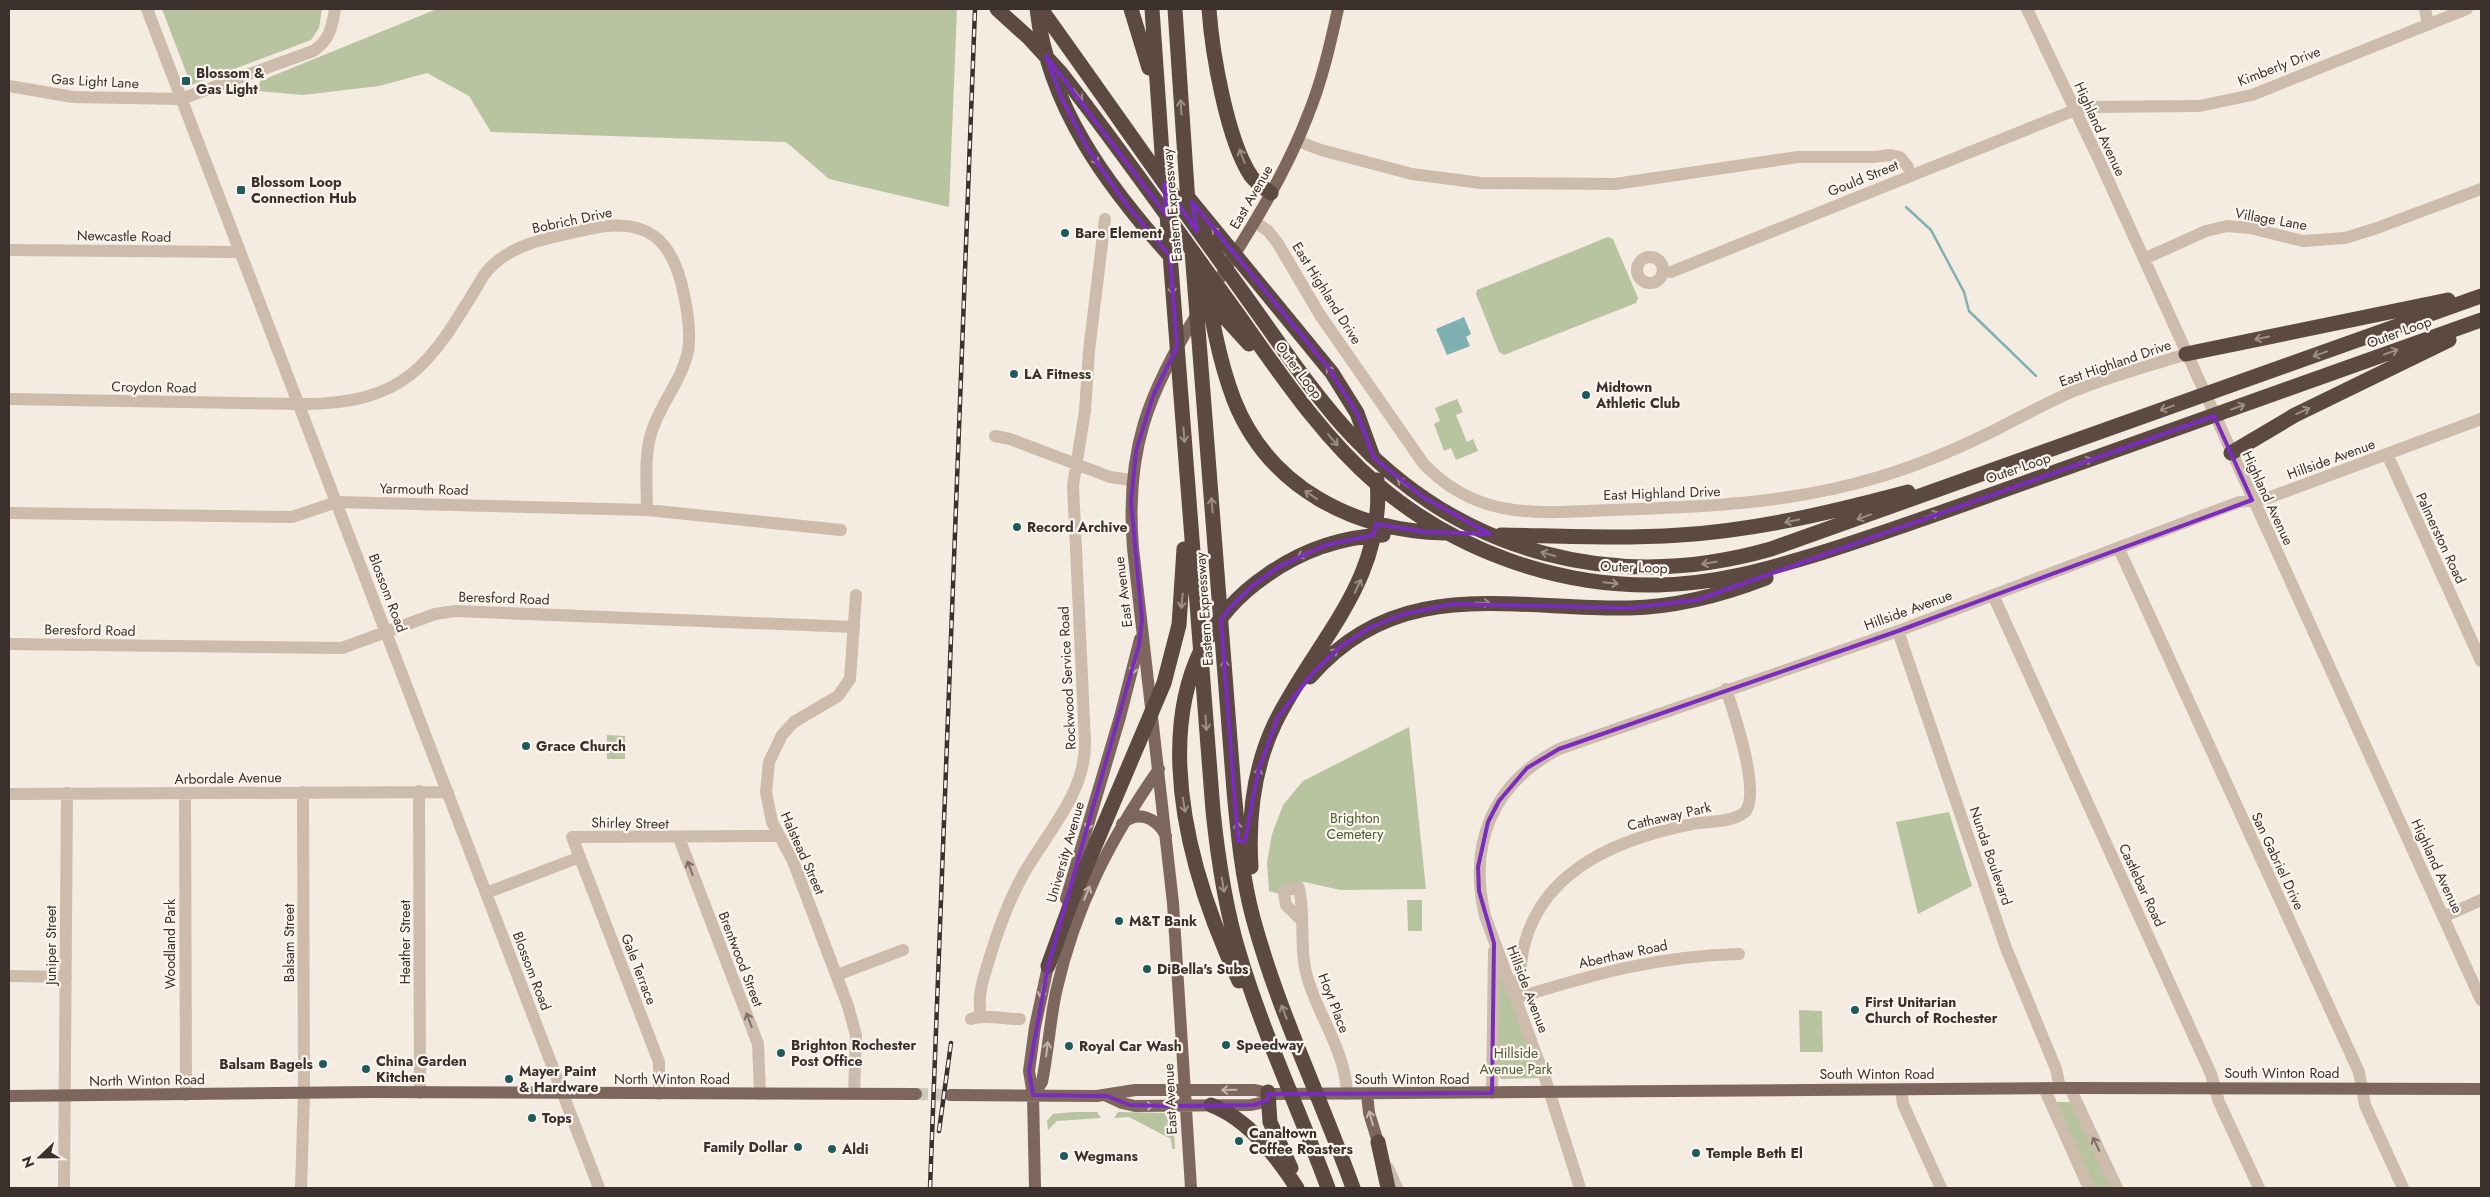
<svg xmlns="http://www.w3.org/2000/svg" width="2490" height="1197" font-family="Jost,sans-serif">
  <rect width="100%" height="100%" fill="#f4ebe1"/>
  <path fill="#b8c4a0" d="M162,9H322L319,28L311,40L191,85Z
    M437,9H957L949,207L829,179L786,142L491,132L469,96L427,73L379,86L303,95L258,91L260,81Z
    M1608,237L1613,239L1638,298L1636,303L1504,355L1499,352L1476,294L1477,290Z
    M1457,399L1463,412L1456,415L1467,442L1473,439L1478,451L1456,460L1451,448L1444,451L1434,424L1440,421L1435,408Z
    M1409,727L1426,889L1340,890L1305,882L1285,885L1279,894L1269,891L1267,863L1272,834L1283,805L1303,781Z
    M607,735L625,736V759H607Z
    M1949,812L1972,886L1918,914L1896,822Z
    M1407,900H1422V931H1408Z
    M1501,970L1539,1078L1501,1079L1498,1073V971Z
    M1799,1010L1822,1011L1823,1052H1800Z
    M2055,1102H2073L2113,1188H2094Z
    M1073,1112H1097L1101,1118L1057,1121L1048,1130L1047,1121L1053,1114Z
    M1118,1112L1169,1113L1173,1118L1175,1149H1172L1171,1139L1129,1117L1114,1118Z"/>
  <path fill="#7fb0b2" d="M1464,317L1471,334L1466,337L1470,346L1447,355L1436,329Z"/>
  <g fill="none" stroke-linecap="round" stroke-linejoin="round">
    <path stroke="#7fb0b2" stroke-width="2.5" d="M1906,207L1931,230L1964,292L1969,311L2036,376"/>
    <path stroke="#cfc6bd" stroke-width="12" stroke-dasharray="12 6" stroke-linecap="butt" d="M916,1094L950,1095"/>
    <path stroke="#cdbbac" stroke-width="12" d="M147,9L599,1188
      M2027,9L2099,160L2481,1000
      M2425,9L2428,24
      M9,86L73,97L181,99L313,51C330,40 332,27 335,9
      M1298,141L1321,150L1412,174L1481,183L1615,184L1798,157H1874L1891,155L1900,157L1908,167
      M1255,222L1268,231L1277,242L1320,315L1423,463C1477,521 1539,513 1611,510C1701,507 1791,504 1879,477C1916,466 1952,451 1987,434C2016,420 2045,403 2074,391C2110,376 2149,366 2186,354
      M9,250L239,252
      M1637 270a13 13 0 1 1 26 0a13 13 0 1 1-26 0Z
      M2144,259L2206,231L2227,226L2250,228L2303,241L2345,238L2377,228L2481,189
      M1663,270L1671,272L2075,110L2087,107L2199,106L2252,95L2467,9
      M9,399L299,404C410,405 432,361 484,275C509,242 551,238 589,229C646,216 673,238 684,295C688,313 691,332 688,351C682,381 659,405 651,434C644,457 647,486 647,510
      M995,436L1010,439L1110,477L1132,480
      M2387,454L2481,661
      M9,513L292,517L337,502L647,510L841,530
      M2119,549L2359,1072L2365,1105L2403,1188
      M1993,595L2211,1074L2219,1102L2259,1188
      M1898,631L2006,948L2056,1069L2060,1088
      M9,644L342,648L435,614L455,611L854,627
      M1726,689C1734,713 1760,789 1746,811C1734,823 1708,821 1692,824C1622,838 1546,867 1525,942C1520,960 1520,980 1517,998C1594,974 1657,956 1739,954
      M419,791L420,1093
      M185,793L186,1095
      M9,794L448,792
      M679,838L758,1044L760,1094
      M486,893L580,857
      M2443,917L2481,900
      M1302,921L1286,905L1284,893L1290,889L1299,888C1306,920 1298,952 1309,983C1321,1020 1346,1054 1347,1094
      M837,975L903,950
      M9,976L66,977
      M981,1016C977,995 983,980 989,960C998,930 1008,902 1023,875C1047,832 1086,793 1085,742L1073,485L1085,411L1089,351L1105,219
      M971,1019C982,1014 1005,1019 1020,1019
      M2044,1088L2089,1188
      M2070,1088L2117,1188
      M1901,1090L1903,1104L1941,1188
      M1492,1093L1494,951
      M659,1094V1062L572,837L778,836
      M854,1094L856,1035L848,1006L793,861L772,822L766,792L769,762L782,735L794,722L838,696L850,679L856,595
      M1388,1168L1397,1188
      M64,1188L67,793
      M301,1188L304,1094L303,792
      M1580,1188L1546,1081L1485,916C1468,844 1492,784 1559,749L1898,631L2239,502L2268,498L2481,419"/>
    <path stroke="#7d675c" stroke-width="12" d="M1211,292C1247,235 1284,178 1308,115C1322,81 1330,45 1338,9
      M1122,824C1138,809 1157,818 1166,836
      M1066,899L1120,717L1140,639
      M1367,1094L1369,1113L1378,1142
      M950,1095L1097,1096L1135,1090H1255L1273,1094L2070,1088L2481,1089
      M1033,1095L1042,1082C1048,1052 1050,1021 1056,992C1075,907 1110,839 1159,769
      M9,1096L371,1092L916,1094
      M1107,1096L1122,1103L1135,1106L1251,1105L1265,1102L1273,1094
      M1035,1188L1033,1095L1029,1071L1035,1027L1050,957
      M1191,1188L1173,903L1133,548C1125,451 1148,392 1199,311"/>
    <path stroke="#5c4a42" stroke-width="15" d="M997,9L1029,38L1061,73C1122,151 1179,233 1237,313C1279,372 1321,436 1377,484C1454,550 1556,587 1658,585C1716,584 1769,569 1824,552C1881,534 1937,514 1993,494C2156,436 2319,378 2481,320
      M1037,9C1048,107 1108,187 1172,258
      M1041,9C1107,101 1172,195 1239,287C1276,338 1311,392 1353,437C1464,555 1617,593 1771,549L2481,296
      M1131,9L1149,68
      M1152,9L1164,182
      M1175,9L1189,218
      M1209,9C1212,52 1227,140 1251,176C1256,183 1264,188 1271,193
      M1186,195L1332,373L1357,413L1373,457
      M1167,215L1213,811C1218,859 1225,907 1239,953C1263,1034 1299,1109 1328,1188
      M1192,251L1234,791C1238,834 1242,877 1253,918C1278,1011 1321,1098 1353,1188
      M1204,270C1211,314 1218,358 1234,400C1269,488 1354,531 1445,533
      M1209,300L1249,344
      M2186,354L2448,300
      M2231,453L2295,415L2449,340
      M1501,535C1561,536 1620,539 1680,535C1758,530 1833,512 1908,492
      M1310,677C1398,574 1512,610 1629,608C1676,607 1722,595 1766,578
      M1251,867C1248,818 1254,767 1275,723C1316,640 1386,580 1377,480
      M1048,966L1072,900L1164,683L1179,625L1184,549
      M1239,981C1181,857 1130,668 1267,575C1301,551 1341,537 1383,535
      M1268,1092L1270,1122L1291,1168
      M1211,1105C1248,1119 1276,1155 1297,1188
      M1378,1142L1388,1188"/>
    <defs>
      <path id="rail" d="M939,1131L951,1043
        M930,1188L975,9"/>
    </defs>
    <use href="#rail" stroke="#3b302b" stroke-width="4.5"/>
    <use href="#rail" stroke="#fbf5ee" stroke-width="2.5" stroke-dasharray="8" stroke-linecap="butt"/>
  </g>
  <defs><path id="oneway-shaft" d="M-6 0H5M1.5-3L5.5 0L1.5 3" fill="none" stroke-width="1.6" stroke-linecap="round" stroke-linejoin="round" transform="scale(1.25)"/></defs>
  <g stroke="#9c8e87">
    <use href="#oneway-shaft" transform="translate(1078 95) rotate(53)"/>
    <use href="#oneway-shaft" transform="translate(1181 107) rotate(-94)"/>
    <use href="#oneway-shaft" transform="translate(1242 156) rotate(-111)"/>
    <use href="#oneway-shaft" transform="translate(1094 158) rotate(57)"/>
    <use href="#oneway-shaft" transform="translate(1217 233) rotate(-130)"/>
    <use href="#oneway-shaft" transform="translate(1172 287) rotate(86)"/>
    <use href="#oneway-shaft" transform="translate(2262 338) rotate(168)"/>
    <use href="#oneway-shaft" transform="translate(2391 352) rotate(-20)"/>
    <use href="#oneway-shaft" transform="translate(2320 354) rotate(160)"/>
    <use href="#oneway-shaft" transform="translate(1331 372) rotate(-126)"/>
    <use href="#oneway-shaft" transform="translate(2238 407) rotate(-20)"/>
    <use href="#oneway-shaft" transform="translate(2167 408) rotate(160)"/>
    <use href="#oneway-shaft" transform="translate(2303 411) rotate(-24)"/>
    <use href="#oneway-shaft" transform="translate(1184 435) rotate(86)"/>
    <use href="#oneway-shaft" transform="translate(1333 440) rotate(49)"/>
    <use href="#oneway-shaft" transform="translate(2085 461) rotate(-19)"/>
    <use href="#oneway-shaft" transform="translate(1403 483) rotate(-143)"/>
    <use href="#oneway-shaft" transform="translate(1311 495) rotate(-146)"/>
    <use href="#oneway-shaft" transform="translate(1212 505) rotate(-95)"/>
    <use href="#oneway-shaft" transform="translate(1932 515) rotate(-19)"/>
    <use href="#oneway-shaft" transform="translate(1864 517) rotate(160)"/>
    <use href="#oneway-shaft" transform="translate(1792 521) rotate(169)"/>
    <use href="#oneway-shaft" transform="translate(1304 554) rotate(155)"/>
    <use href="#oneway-shaft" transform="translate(1548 554) rotate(-165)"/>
    <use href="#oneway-shaft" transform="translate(1709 563) rotate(171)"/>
    <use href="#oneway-shaft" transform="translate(1611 583) rotate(6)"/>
    <use href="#oneway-shaft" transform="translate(1358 586) rotate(-65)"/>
    <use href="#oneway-shaft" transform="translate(1182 601) rotate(95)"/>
    <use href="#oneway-shaft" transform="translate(1483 603) rotate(1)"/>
    <use href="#oneway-shaft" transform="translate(1332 654) rotate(-41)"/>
    <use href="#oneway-shaft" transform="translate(1225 667) rotate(-94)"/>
    <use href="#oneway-shaft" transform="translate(1206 723) rotate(86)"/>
    <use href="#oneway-shaft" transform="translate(1258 775) rotate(-76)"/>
    <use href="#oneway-shaft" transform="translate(1184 805) rotate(80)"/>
    <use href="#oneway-shaft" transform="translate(1238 829) rotate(-96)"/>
    <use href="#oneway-shaft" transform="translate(1223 885) rotate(80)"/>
    <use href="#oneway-shaft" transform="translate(1284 1012) rotate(-111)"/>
  </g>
  <g stroke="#c2b5ac">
    <use href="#oneway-shaft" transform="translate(1134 667) rotate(106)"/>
    <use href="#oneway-shaft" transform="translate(1089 823) rotate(106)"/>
    <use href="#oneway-shaft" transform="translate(1087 893) rotate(-67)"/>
    <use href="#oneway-shaft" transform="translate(1042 991) rotate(101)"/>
    <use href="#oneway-shaft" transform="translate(1047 1049) rotate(-83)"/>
    <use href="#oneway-shaft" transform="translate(1229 1090) rotate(179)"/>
    <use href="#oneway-shaft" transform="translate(1146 1106)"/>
    <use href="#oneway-shaft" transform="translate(1371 1118) rotate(-105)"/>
  </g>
  <g stroke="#7d6f65">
    <use href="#oneway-shaft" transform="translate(690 868) rotate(-111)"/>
    <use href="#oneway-shaft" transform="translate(749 1020) rotate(-111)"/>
    <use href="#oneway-shaft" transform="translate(2096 1144) rotate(-115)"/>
  </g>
  <path fill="none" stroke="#7b2cbf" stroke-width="4" stroke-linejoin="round" d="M1046,56L1167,216L1164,184L1197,231L1192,202L1327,366L1357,413L1374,458L1423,497L1490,534L1425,532L1376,524L1374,535L1326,545L1280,566L1252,586L1228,610L1221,620L1238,841H1245L1258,772L1278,717L1313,673L1340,647L1371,627L1404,614L1453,604L1629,608L1697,600L2214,416L2252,500L1898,631L1559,749L1527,768L1499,801L1488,822L1478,867L1479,891L1494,943L1492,1093L1268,1094V1100L1254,1105L1173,1106L1130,1105L1107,1096L1033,1095L1029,1071L1048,966L1139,645L1142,619L1131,502L1136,451L1153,396L1177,347L1170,256L1126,204L1089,151L1062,99Z"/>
  <g fill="#1f5a5e" stroke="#fbf5ee" stroke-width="2">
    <rect x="181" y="76" width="10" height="10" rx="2.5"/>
    <rect x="236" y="185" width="10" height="10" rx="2.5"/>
    <circle cx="1065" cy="233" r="5"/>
    <circle cx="1014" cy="374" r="5"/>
    <circle cx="1586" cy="395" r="5"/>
    <circle cx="1017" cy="527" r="5"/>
    <circle cx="526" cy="746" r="5"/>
    <circle cx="1119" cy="921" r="5"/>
    <circle cx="1147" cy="969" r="5"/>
    <circle cx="1855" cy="1010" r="5"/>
    <circle cx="1226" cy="1045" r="5"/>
    <circle cx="1069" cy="1046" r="5"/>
    <circle cx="781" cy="1053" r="5"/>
    <circle cx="323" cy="1064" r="5"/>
    <circle cx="366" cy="1069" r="5"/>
    <circle cx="509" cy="1079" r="5"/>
    <circle cx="532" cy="1118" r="5"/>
    <circle cx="1239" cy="1141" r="5"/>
    <circle cx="798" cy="1147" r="5"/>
    <circle cx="832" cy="1149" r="5"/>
    <circle cx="1696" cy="1153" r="5"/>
    <circle cx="1064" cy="1156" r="5"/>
  </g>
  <g text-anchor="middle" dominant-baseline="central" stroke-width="4.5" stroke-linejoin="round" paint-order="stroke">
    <g font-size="14" fill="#3b302b" stroke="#fbf5ee">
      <text transform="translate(2279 66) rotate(-21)">Kimberly Drive</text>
      <text transform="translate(95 81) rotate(3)">Gas Light Lane</text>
      <text transform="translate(2100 129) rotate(65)">Highland Avenue</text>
      <text transform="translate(1863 178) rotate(-22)">Gould Street</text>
      <text transform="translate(1251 197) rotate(-60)">East Avenue</text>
      <text transform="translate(1172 205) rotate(-95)">Eastern Expressway</text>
      <text transform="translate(2271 219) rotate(10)">Village Lane</text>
      <text transform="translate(572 220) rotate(-12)">Bobrich Drive</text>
      <text transform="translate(124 236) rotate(1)">Newcastle Road</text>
      <text transform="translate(1327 293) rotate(58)">East Highland Drive</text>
      <text transform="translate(2399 332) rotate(-20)">Outer Loop</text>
      <text transform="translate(2115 363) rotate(-19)">East Highland Drive</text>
      <text transform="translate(1299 370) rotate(53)">Outer Loop</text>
      <text transform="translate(154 387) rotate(1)">Croydon Road</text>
      <text transform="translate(2331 459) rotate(-20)">Hillside Avenue</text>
      <text transform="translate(2018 468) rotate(-19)">Outer Loop</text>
      <text transform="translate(424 489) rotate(1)">Yarmouth Road</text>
      <text transform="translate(1662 493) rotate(-2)">East Highland Drive</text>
      <text transform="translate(2268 498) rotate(65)">Highland Avenue</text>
      <text transform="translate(2441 538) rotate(65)">Palmerston Road</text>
      <text transform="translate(1634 567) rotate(2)">Outer Loop</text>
      <text transform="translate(1123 592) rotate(-97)">East Avenue</text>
      <text transform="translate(388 593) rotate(69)">Blossom Road</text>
      <text transform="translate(504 598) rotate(2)">Beresford Road</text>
      <text transform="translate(1204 609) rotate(-94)">Eastern Expressway</text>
      <text transform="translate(1908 610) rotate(-20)">Hillside Avenue</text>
      <text transform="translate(90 630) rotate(1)">Beresford Road</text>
      <text transform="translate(1067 678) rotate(-93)">Rockwood Service Road</text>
      <text transform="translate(228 778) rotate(-1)">Arbordale Avenue</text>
      <text transform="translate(1669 816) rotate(-13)">Cathaway Park</text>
      <text transform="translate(630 823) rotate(1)">Shirley Street</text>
      <text transform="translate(1065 852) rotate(-74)">University Avenue</text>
      <text transform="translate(803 853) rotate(66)">Halstead Street</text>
      <text transform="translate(1991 856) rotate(71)">Nunda Boulevard</text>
      <text transform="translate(2278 861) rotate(65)">San Gabriel Drive</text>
      <text transform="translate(2437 866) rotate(65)">Highland Avenue</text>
      <text transform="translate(2142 885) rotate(65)">Castlebar Road</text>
      <text transform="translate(405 942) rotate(-90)">Heather Street</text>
      <text transform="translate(289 943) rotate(-90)">Balsam Street</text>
      <text transform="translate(170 944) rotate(-90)">Woodland Park</text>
      <text transform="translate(51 945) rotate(-90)">Juniper Street</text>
      <text transform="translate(1623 954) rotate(-12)">Aberthaw Road</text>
      <text transform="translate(741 959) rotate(69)">Brentwood Street</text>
      <text transform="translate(639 969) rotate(69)">Gale Terrace</text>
      <text transform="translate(532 971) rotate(69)">Blossom Road</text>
      <text transform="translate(1528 989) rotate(69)">Hillside Avenue</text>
      <text transform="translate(1334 1003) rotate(69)">Hoyt Place</text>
      <text x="2282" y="1073">South Winton Road</text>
      <text x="1877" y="1074">South Winton Road</text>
      <text x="672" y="1079">North Winton Road</text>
      <text x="1412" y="1079">South Winton Road</text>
      <text transform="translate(147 1080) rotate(-1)">North Winton Road</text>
      <text transform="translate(1170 1099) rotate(-93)">East Avenue</text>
    </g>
    <g font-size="14" font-weight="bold" fill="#3b302b" stroke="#fbf5ee" text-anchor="start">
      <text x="196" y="73">Blossom &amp;<tspan x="196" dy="16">Gas Light</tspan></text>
      <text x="251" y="182">Blossom Loop<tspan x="251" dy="16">Connection Hub</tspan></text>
      <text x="1075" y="233">Bare Element</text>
      <text x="1024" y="374">LA Fitness</text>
      <text x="1596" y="387">Midtown<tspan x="1596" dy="16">Athletic Club</tspan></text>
      <text x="1027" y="527">Record Archive</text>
      <text x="536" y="746">Grace Church</text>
      <text x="1129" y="921">M&amp;T Bank</text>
      <text x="1157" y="969">DiBella's Subs</text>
      <text x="1865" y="1002">First Unitarian<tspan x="1865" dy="16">Church of Rochester</tspan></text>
      <text x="791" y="1045">Brighton Rochester<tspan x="791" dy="16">Post Office</tspan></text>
      <text x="1236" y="1045">Speedway</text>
      <text x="1079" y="1046">Royal Car Wash</text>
      <text x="376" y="1061">China Garden<tspan x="376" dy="16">Kitchen</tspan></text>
      <text x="313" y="1064" text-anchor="end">Balsam Bagels</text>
      <text x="519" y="1071">Mayer Paint<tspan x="519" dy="16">&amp; Hardware</tspan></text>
      <text x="542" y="1118">Tops</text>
      <text x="1249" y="1133">Canaltown<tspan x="1249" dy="16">Coffee Roasters</tspan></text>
      <text x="788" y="1147" text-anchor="end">Family Dollar</text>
      <text x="842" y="1149">Aldi</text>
      <text x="1706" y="1153">Temple Beth El</text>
      <text x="1074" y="1156">Wegmans</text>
    </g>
    <g font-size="14" fill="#4a5a2e" stroke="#fbf5ee">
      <text x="1355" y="818">Brighton<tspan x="1355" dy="16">Cemetery</tspan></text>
      <text x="1516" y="1053">Hillside<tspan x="1516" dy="16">Avenue Park</tspan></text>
    </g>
  </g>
  <rect width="2490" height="1197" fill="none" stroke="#3b302b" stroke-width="20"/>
  <g transform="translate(40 1157) rotate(248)" stroke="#fbf5ee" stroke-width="4" paint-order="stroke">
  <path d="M0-4L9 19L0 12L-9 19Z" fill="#3b302b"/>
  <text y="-8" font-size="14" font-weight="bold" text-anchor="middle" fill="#3b302b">N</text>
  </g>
</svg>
